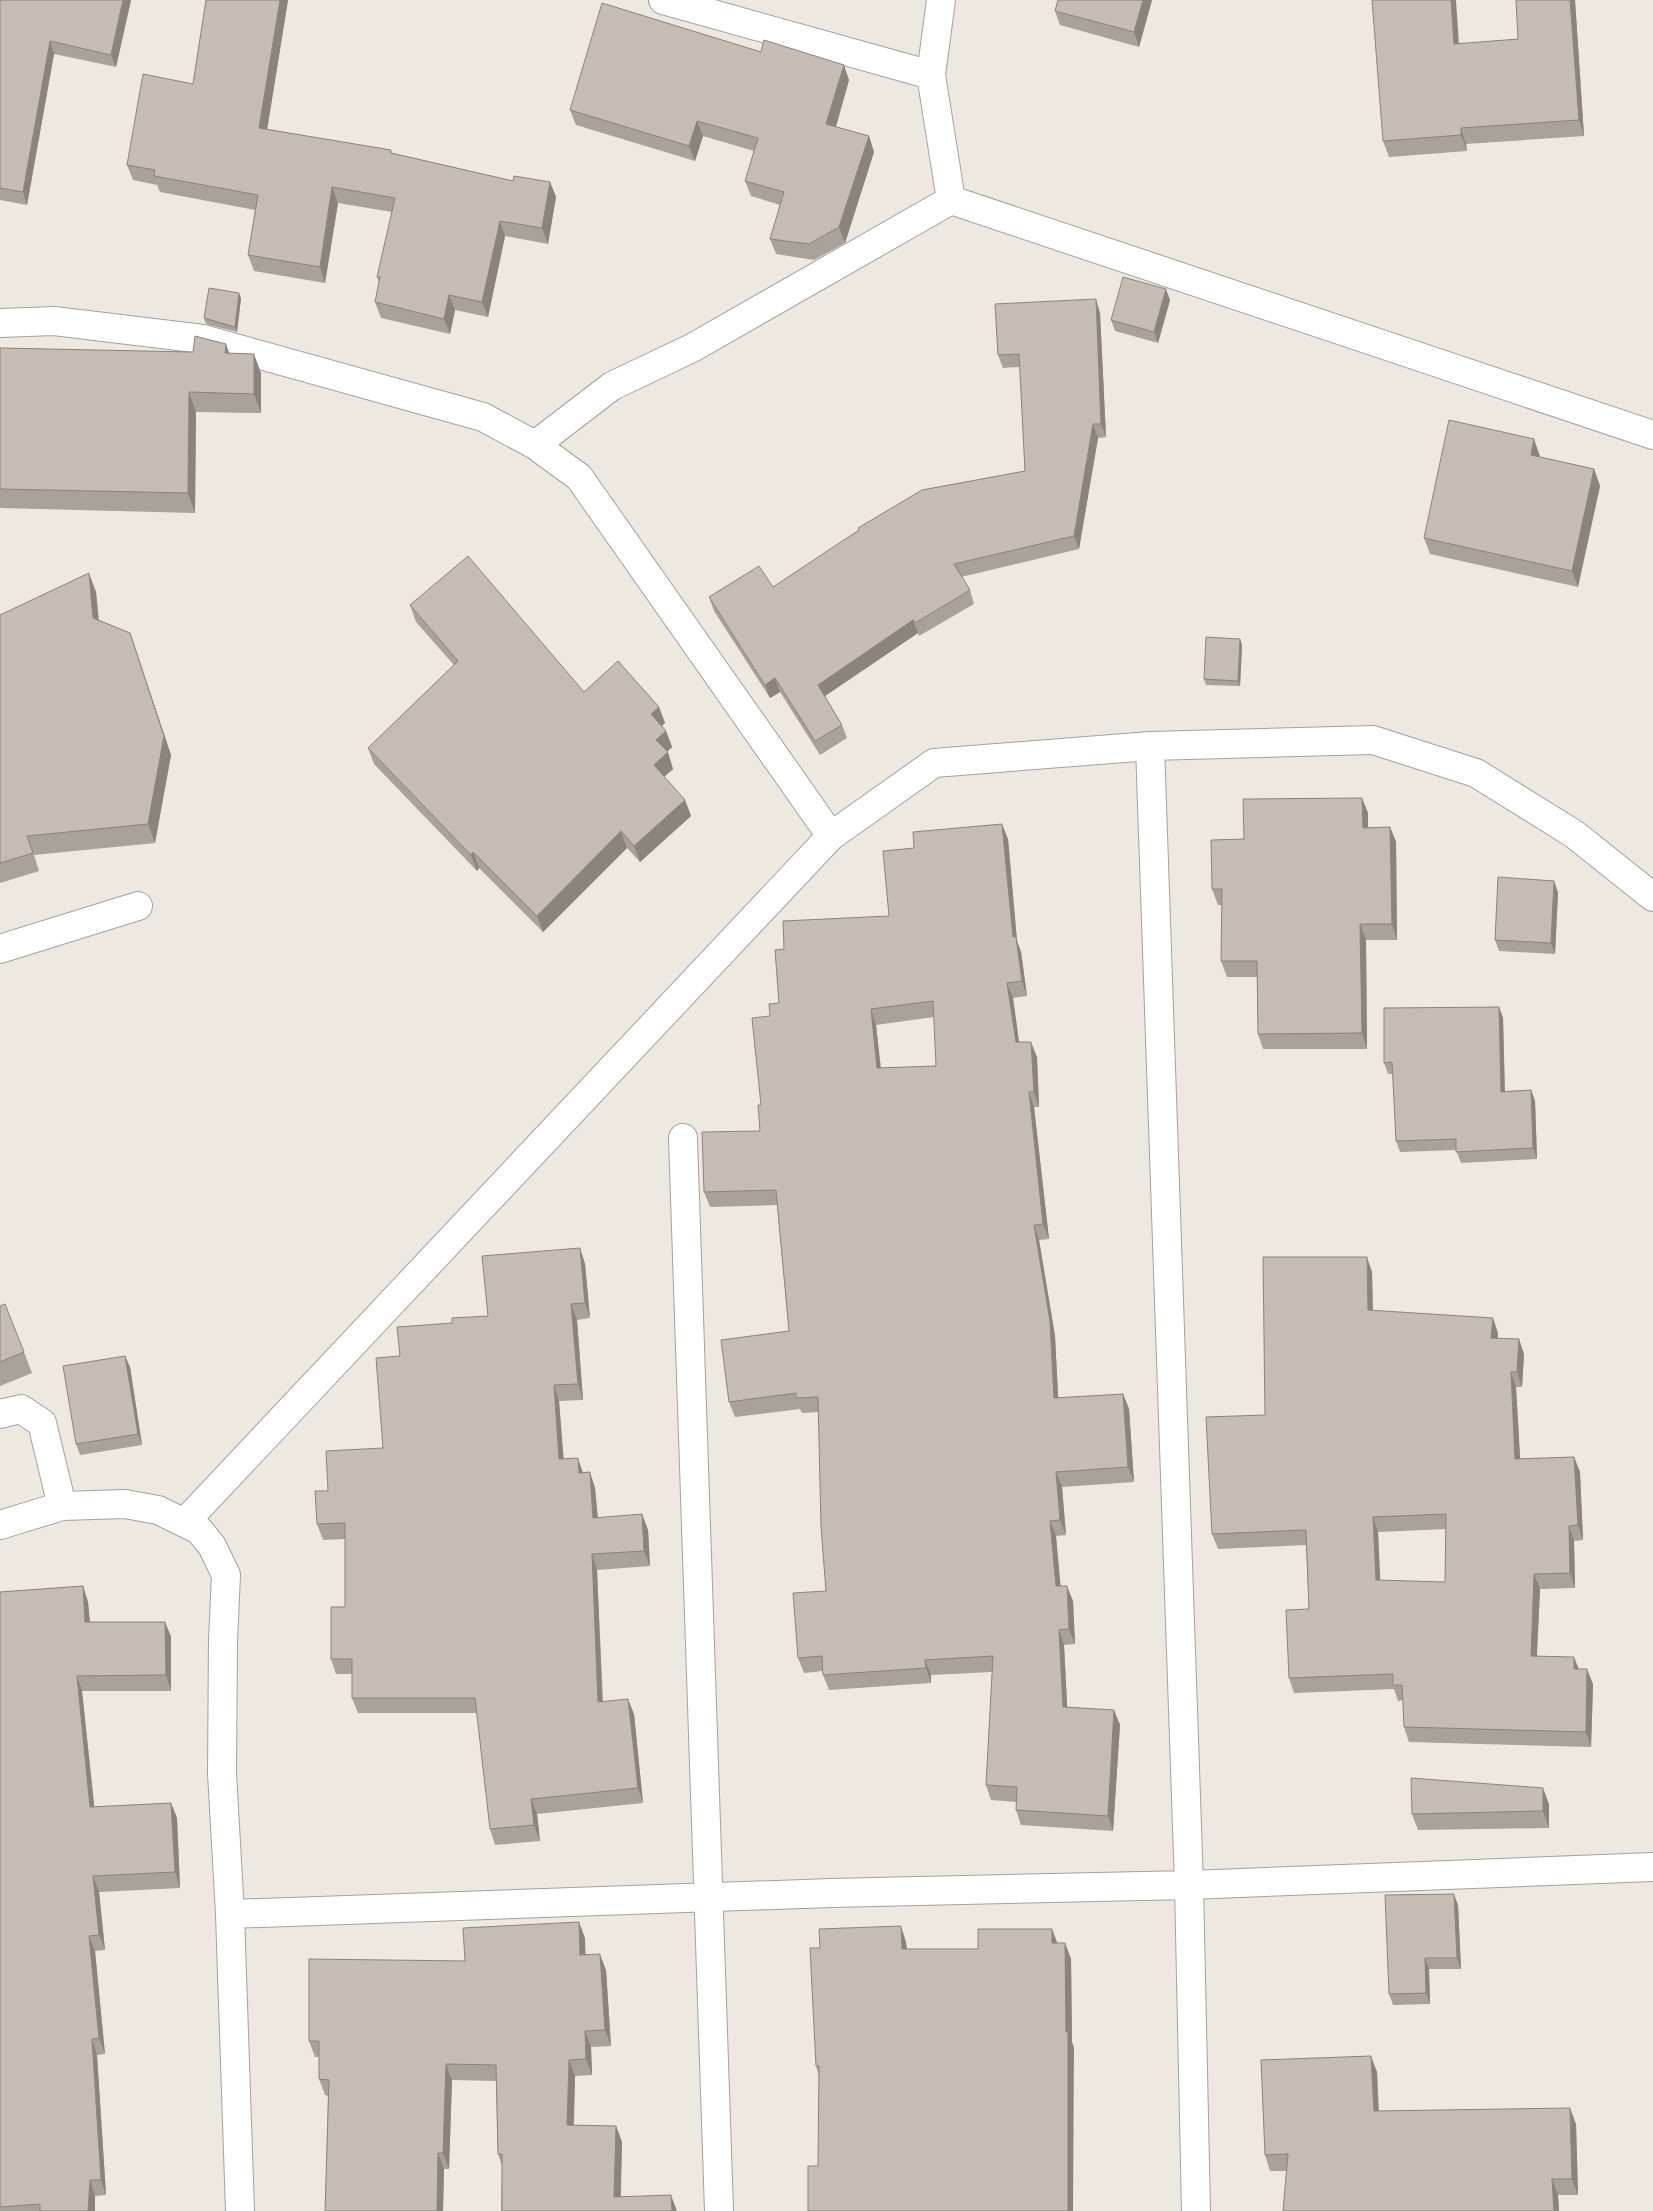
<svg xmlns="http://www.w3.org/2000/svg" width="1653" height="2211" font-family="'Golos Text',sans-serif">
  <rect width="100%" height="100%" fill="#eee9e0"/>
  <g fill="none" stroke-linecap="round" stroke-linejoin="round">
    <defs>
      <path id="minor" d="M663,0L931,75
        M941,0L931,75L951,200
        M0,323L54,321L203,339L483,417L535,445L579,477L831,836
        M535,445L612,386L692,348L951,200L1653,435
        M1150,746L1189,1885L1196,2211
        M0,949L138,906
        M683,1138L719,2211
        M0,1414L21,1409L42,1423L62,1506
        M185,1522L831,836L934,763L1150,746L1373,740L1476,773L1574,834L1653,897
        M0,1525L62,1506L125,1504L158,1510L199,1530L212,1546L226,1575L223,1640L222,1773L230,1914L240,2211
        M230,1914L831,1893L1189,1885L1653,1867"/>
    </defs>
    <use href="#minor" stroke="#a2a2a2" stroke-width="30"/>
    <use href="#minor" stroke="#fff" stroke-width="28"/>
  </g>
  <path fill="#a9a29a" fill-rule="evenodd" d="M0,0H131L116,67L54,54L27,205L0,200Z
    M206,0H288L267,129L392,153L513,181L550,182L556,197L548,244L505,236L488,317L455,310L450,334L381,318L375,302L379,282L377,277L392,212L338,203L325,283L254,271L248,255L255,210L160,192L157,185L133,180L127,165L193,84Z
    M1152,0L1139,47L1060,25L1055,11Z
    M1575,0L1584,136L1466,144L1467,151L1389,157L1383,141L1459,44L1518,39Z
    M849,80L836,127L869,136L874,152L845,243L814,260L776,254L770,239L780,205L751,196L745,181L754,151L703,136L695,161L576,125L570,110Z
    M241,298L237,332L206,324L204,318Z
    M1170,300L1158,343L1115,331L1111,320Z
    M1100,313L1106,437L1098,438L1079,549L961,577L970,590L974,604L919,636L918,633L825,696L842,725L847,738L820,755L780,692L770,698L714,611L709,597L773,587L1025,471L1020,367L1003,368L998,355Z
    M0,348L229,353L261,373V413L196,412L195,513L0,508Z
    M1540,456V457L1594,469L1600,486L1578,587L1430,554L1424,538Z
    M96,592L99,620L130,633L171,755L155,843L34,855L39,871L0,883V615Z
    M410,605L584,692L659,707L665,723L662,726L666,731L672,747L667,752L673,769L664,777L685,800L691,816L640,862L627,848L543,932L479,868L477,871L374,764L368,748L454,665L416,622Z
    M1240,639L1242,645L1240,686L1206,685L1204,679Z
    M1362,798L1368,813V827H1390L1396,842L1397,940H1366L1367,1049H1263L1258,1034L1257,977H1227L1221,961L1222,905H1218L1212,889L1244,839Z
    M1008,839L1017,941L1021,952L1027,996L1013,998L1019,1042L1037,1057L1039,1107H1034L1049,1239L1039,1240L1055,1336L1058,1398L1123,1394L1129,1409L1134,1482L1062,1487L1066,1535L1056,1536L1060,1586L1073,1601L1075,1644L1064,1645L1067,1707L1114,1710L1120,1725L1113,1831L1021,1825L1016,1810V1802L991,1800L986,1785L992,1672L931,1675V1683L829,1690L823,1675V1671L804,1673L798,1658L826,1591L818,1412L802,1413L800,1409L735,1417L729,1402L789,1331L777,1205L710,1207L704,1192L760,1131L761,1105L770,1016L779,1003L784,949L889,916ZM934,1017L936,1066L881,1068L876,1025Z
    M1558,892L1555,954L1499,951L1495,940Z
    M1499,1007L1503,1018L1505,1091L1531,1090L1535,1101L1537,1159L1461,1163L1456,1150L1400,1152L1396,1141L1393,1074H1388L1384,1063Z
    M580,1248L585,1264L590,1318L577,1320L583,1400L559,1401L563,1459L583,1473L595,1488L598,1518L642,1514L648,1530L650,1566L597,1570L603,1701L634,1714L643,1803L537,1814L540,1841L495,1845L490,1829L477,1713H358L352,1698V1674H336L331,1659L345,1607V1539L323,1540L317,1524L328,1491L383,1448L400,1356L452,1323L488,1316Z
    M1372,1272L1373,1311L1498,1333V1338L1524,1354L1522,1387H1516L1520,1459L1574,1457L1580,1472L1583,1540L1574,1541L1575,1588L1540,1589L1537,1656L1579,1669L1593,1684L1591,1747L1409,1742L1404,1727L1403,1700L1398,1701L1394,1689L1294,1693L1289,1678L1309,1609L1306,1545L1218,1549L1212,1534L1265,1415ZM1446,1529L1445,1582L1380,1581L1378,1532Z
    M0,1306L24,1352L32,1373L0,1386Z
    M125,1356L130,1367L142,1445L80,1455L76,1444Z
    M83,1586L88,1602L90,1622H165L171,1637V1691H82L94,1807L171,1803L177,1818L180,1888L99,1892L105,1950L95,1951L105,2054L97,2055L106,2195L95,2196V2211H0V1592Z
    M1549,1804V1828L1418,1830L1412,1814Z
    M1458,1905L1461,1969H1429L1430,2004L1393,2005L1389,1994Z
    M1052,1929L1057,1943H1065L1071,1959L1072,2042L1074,2048L819,2076L816,2066L906,1942L907,1949H978Z
    M585,1938V1955L606,1970L611,2046L591,2047L592,2075L575,2076L574,2125L616,2126L622,2142L621,2197L501,2211L502,2166L498,2154L496,2081L452,2080L449,2169H444L443,2211H325L328,2096L325,2095L319,2079V2057H315L309,2041L465,1961Z
    M1377,2072L1379,2111L1576,2124L1578,2195H1558L1559,2211H1283L1287,2171H1270L1265,2155Z"/>
  <path fill="#8a847d" d="M123,0H131L116,67L111,55Z
    M280,0H288L265,143L259,128Z
    M1143,0H1152L1139,47L1134,32Z
    M1451,0H1456L1460,60L1454,44Z
    M1570,0H1575L1584,136L1579,120Z
    M50,41L54,54L27,205L23,192Z
    M844,65L849,80L832,140L826,124Z
    M697,121L703,136L695,161L689,146Z
    M1461,128L1466,144L1467,151L1461,135Z
    M869,136L874,152L845,243L839,227Z
    M550,182L556,197L548,244L542,228Z
    M332,187L338,203L325,283L320,267Z
    M500,221L505,236L488,317L482,302Z
    M1166,289L1170,300L1158,343L1154,332Z
    M239,293L241,298L237,332L235,327Z
    M449,295L455,310L450,334L444,319Z
    M1096,299L1100,313L1106,437L1101,424Z
    M226,344L233,364L225,353Z
    M254,354L261,373V413L254,394Z
    M189,392L196,412L195,513L188,493Z
    M1093,424L1098,438L1079,549L1074,536Z
    M1534,439L1540,456L1537,471L1531,455Z
    M1594,469L1600,486L1578,587L1572,571Z
    M89,573L96,592L100,636L93,618Z
    M913,620L918,633L822,698L818,685Z
    M130,633L171,755L155,843L148,824Z
    M1240,639L1242,645L1240,686L1238,681Z
    M775,678L780,692L770,698L765,685Z
    M659,707L665,723L657,730L651,714Z
    M666,731L672,747L662,756L656,740Z
    M668,752L673,769L659,781L654,765Z
    M1362,798L1368,813V843L1363,828Z
    M685,800L691,816L640,862L634,846Z
    M1002,824L1008,839L1017,941L1021,952L1027,996L1022,981L1013,937Z
    M1390,827L1396,842L1397,940L1392,924Z
    M621,831L627,848L543,932L537,916Z
    M473,852L479,868L477,871L471,855Z
    M1554,881L1558,892L1555,954L1551,943Z
    M1360,924L1366,940L1367,1049L1362,1033Z
    M1007,983L1013,998L1021,1057L1016,1042Z
    M1499,1007L1503,1018L1505,1103L1501,1092Z
    M871,1009L876,1025L882,1083L877,1068Z
    M1031,1042L1037,1057L1039,1107L1034,1092Z
    M1531,1090L1535,1101L1537,1159L1533,1148Z
    M1029,1092L1034,1107L1049,1239L1043,1224Z
    M1034,1225L1039,1240L1055,1336L1059,1413L1054,1398Z
    M580,1248L585,1264L590,1318L585,1303Z
    M1367,1257L1372,1272L1373,1325L1368,1310Z
    M571,1304L577,1320L583,1400L578,1384Z
    M1493,1318L1498,1333L1497,1353L1491,1338Z
    M1519,1339L1524,1354L1522,1387L1517,1372Z
    M125,1356L130,1367L142,1445L138,1434Z
    M1511,1372L1516,1387L1521,1474L1515,1459Z
    M554,1385L559,1401L565,1475L559,1459Z
    M1123,1394L1129,1409L1134,1482L1128,1467Z
    M1574,1457L1580,1472L1583,1540L1578,1525Z
    M578,1458L583,1473H579Z
    M590,1472L595,1488L599,1533L593,1518Z
    M1056,1472L1062,1487L1066,1535L1060,1520Z
    M642,1514L648,1530L650,1566L644,1551Z
    M1373,1517L1378,1532L1381,1596L1376,1580Z
    M1050,1521L1056,1536L1062,1601L1056,1586Z
    M1569,1526L1574,1541L1575,1588L1570,1573Z
    M592,1554L597,1570L603,1717L598,1702Z
    M1534,1574L1540,1589L1536,1671L1531,1656Z
    M83,1586L88,1602L91,1637L85,1622Z
    M1067,1586L1073,1601L1075,1644L1069,1629Z
    M165,1622L171,1637V1691L166,1675Z
    M1059,1630L1064,1645L1068,1722L1063,1707Z
    M1574,1657L1580,1672L1574,1669Z
    M925,1660L931,1675V1683L926,1668Z
    M1587,1669L1593,1684L1591,1747L1586,1732Z
    M77,1676L82,1691L96,1822L90,1807Z
    M628,1699L634,1714L643,1803L638,1788Z
    M1114,1710L1120,1725L1113,1831L1108,1816Z
    M1543,1788L1549,1804V1828L1543,1811Z
    M531,1799L537,1814L540,1841L534,1825Z
    M171,1803L177,1818L180,1888L175,1872Z
    M93,1876L99,1892L105,1950L99,1935Z
    M1454,1894L1458,1905L1461,1969L1457,1958Z
    M579,1922L585,1938L586,1971L580,1955Z
    M901,1926L906,1942L908,1965L902,1949Z
    M1052,1929L1058,1945L1052,1943Z
    M89,1936L95,1951L105,2054L99,2038Z
    M1065,1943L1071,1959L1072,2042L1074,2048L1073,2211H1068Z
    M600,1954L606,1970L611,2046L605,2030Z
    M1425,1958L1429,1969L1430,2004L1426,1993Z
    M585,2031L591,2047L592,2075L586,2059Z
    M92,2039L97,2055L106,2195L101,2180Z
    M1371,2056L1377,2072L1379,2127L1374,2111Z
    M569,2060L575,2076L573,2141L567,2125Z
    M446,2064L452,2080L449,2169L443,2153Z
    M1570,2108L1576,2124L1578,2195L1572,2179Z
    M616,2126L622,2142L620,2211L614,2197Z
    M438,2153L444,2169L443,2211H437Z
    M1552,2179L1558,2195L1559,2211H1554Z
    M90,2180L95,2196V2211H88Z
    M671,2195L677,2211H672Z"/>
  <path fill="#c5bcb3" stroke="#8a847d" fill-rule="evenodd" d="M0,0H123L111,55L50,41L23,192L0,188Z
    M206,0H280L259,128L391,150V153L513,181L514,176L550,182L542,228L500,221L482,302L449,295L444,319L375,302L380,277H377L395,198L332,187L320,267L248,255L258,195L154,176L155,170L127,165L143,74L193,84Z
    M1058,0H1143L1134,32L1055,11Z
    M1372,0H1451L1454,44L1518,39L1516,0H1570L1579,120L1461,128V135L1383,141Z
    M602,3L761,52L764,40L844,65L826,124L869,136L839,227L809,244L770,239L784,192L745,181L758,138L697,121L689,146L570,110Z
    M1123,277L1166,289L1154,332L1111,320Z
    M209,288L239,293L235,327L204,318Z
    M1096,299L1101,424H1093L1074,536L954,564L970,590L915,623L913,620L818,685L842,725L815,741L775,678L765,685L709,597L759,566L773,587L859,530L858,528L922,490L1025,471L1019,354L998,355L995,304Z
    M195,336L226,344L225,353L254,354V394L189,392L188,493L0,489V348L193,352Z
    M1449,420L1534,439L1531,455L1594,469L1572,571L1424,538Z
    M468,556L584,692L618,661L659,707L651,714L666,731L656,740L668,752L654,765L685,800L634,846L621,831L537,916L473,852L471,855L368,748L458,661L410,605Z
    M89,573L93,618L130,633L164,736L148,824L27,836L33,853L0,863V615Z
    M1206,637L1240,639L1238,681L1204,679Z
    M1362,798L1363,828L1390,827L1392,924H1360L1362,1033L1258,1034L1257,961H1221L1222,889H1212L1211,840L1244,839L1243,799Z
    M1002,824L1013,937H1016L1022,981L1007,983L1016,1042H1031L1034,1092H1029L1043,1224L1034,1225L1050,1321L1054,1398L1123,1394L1128,1467L1056,1472L1060,1520L1050,1521L1056,1586H1067L1069,1629L1059,1630L1063,1707L1114,1710L1108,1816L1016,1810L1017,1787L986,1785L993,1656L925,1660L926,1668L823,1675L822,1656L798,1658L793,1593L826,1591L821,1527L818,1397L796,1398V1393L729,1402L721,1340L789,1331L776,1190L704,1192L702,1132L760,1131L758,1105H761L752,1018L770,1016L769,1004L779,1003L775,950L784,949L783,921L889,916L883,851L914,848L913,832ZM933,1001L936,1066L877,1068L871,1009Z
    M1498,877L1554,881L1551,943L1495,940Z
    M1499,1007L1501,1092L1531,1090L1533,1148L1456,1152V1139L1396,1141L1392,1062L1384,1063V1008Z
    M580,1248L585,1303L571,1304L578,1384L554,1385L559,1459L578,1458L579,1473L590,1472L593,1518L642,1514L644,1551L592,1554L598,1702L628,1699L638,1788L531,1799L534,1825L490,1829L475,1698H352V1659H331V1607H345V1523L317,1524L315,1491H328L326,1451L383,1448L376,1358L400,1356L397,1327L452,1323V1318L488,1316L482,1256Z
    M1263,1257H1367L1368,1310L1493,1318L1491,1338L1519,1339L1517,1372H1511L1515,1459L1574,1457L1578,1525L1569,1526L1570,1573L1534,1574L1531,1656L1574,1657V1669H1587L1586,1732L1404,1727L1402,1685H1393V1674L1289,1678L1286,1610L1309,1609L1306,1530L1212,1534L1206,1417L1265,1415ZM1446,1514L1445,1582L1376,1580L1373,1517Z
    M5,1304L24,1352L0,1362V1306Z
    M125,1356L138,1434L76,1444L63,1366Z
    M83,1586L85,1622H165L166,1675L77,1676L90,1807L171,1803L175,1872L93,1876L99,1935L89,1936L99,2038L92,2039L101,2180H90L88,2211H40V2204L0,2207V1592Z
    M1411,1778L1543,1788V1811L1412,1814Z
    M1454,1894L1457,1958H1425L1426,1993L1389,1994L1385,1895Z
    M579,1922L580,1955L600,1954L605,2030L585,2031L586,2059L569,2060L567,2125L616,2126L614,2197L671,2195L672,2211H502V2154H498L496,2065L446,2064L443,2153H438L437,2211H325L329,2080L319,2079V2041H309V1959L465,1961L463,1928Z
    M901,1926L902,1949H978V1929H1052V1943H1065L1066,2032H1068V2211H808V2166H818L819,2066H816L810,1948H820L819,1929Z
    M1371,2056L1374,2111L1570,2108L1572,2179H1552L1554,2211H1283L1288,2154L1265,2155L1261,2060Z"/>
</svg>
